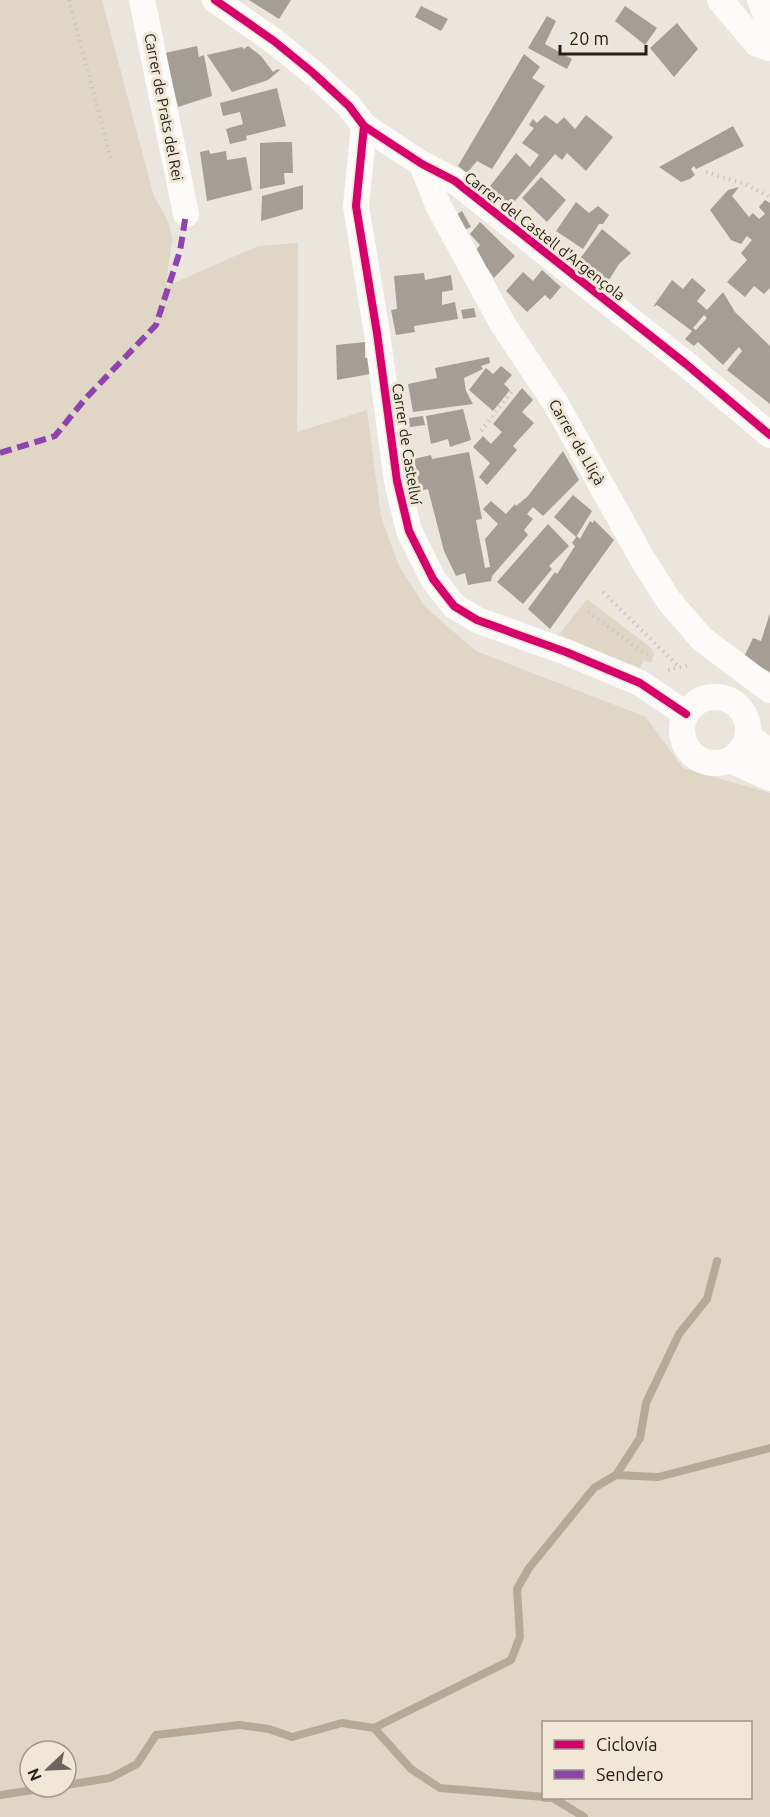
<svg xmlns="http://www.w3.org/2000/svg" width="770" height="1817" font-family="Ubuntu,sans-serif">
  <rect width="100%" height="100%" fill="#ebe6dd"/>
  <path fill="#dfd6c6" fill-rule="evenodd" d="M0,0H102L154,197C162,208 173,228 172,242C170,257 167,270 167,286L258,246L298,243L297,432L367,410L381,517L399,566L425,607L476,651L646,717L683,768L770,793V1817H0ZM750,1722V1798H544V1722ZM30,1751H66V1787H30Z
    M587,599L651,648L654,654L651,663L644,660L640,668L558,636Z"/>
  <g fill="none" stroke-linecap="round" stroke-linejoin="round">
    <path stroke="#b6aa96" stroke-width="8" d="M616,1475L658,1477L770,1448
      M374,1728L511,1660L520,1637L517,1589L529,1568L594,1488L616,1475L640,1438L646,1403L679,1334L707,1299L717,1261
      M66,1785L110,1778L137,1764L156,1735L239,1725L269,1729L292,1737L342,1723L374,1728L411,1769L440,1788L544,1797
      M0,1795L53,1787
      M545,1798H553L584,1817"/>
  </g>
  <path fill="#a49e96" fill-rule="evenodd" d="M249,0H291L279,19Z
    M421,6L448,19L441,31L415,17Z
    M625,6L657,28L645,45L615,21Z
    M547,16L556,21L545,44L572,59L567,69L528,48Z
    M677,23L698,49L674,77L650,48Z
    M197,46L199,57L204,55L212,96L178,107L165,53Z
    M248,46L261,56L273,72L278,69L280,70L268,80L232,92L207,55L242,47L244,49Z
    M524,54L540,67L532,78L545,86L492,169L477,161L467,173L458,166Z
    M277,88L286,126L246,136L247,140L230,144L226,129L243,124L240,112L223,116L220,103Z
    M545,115L557,124L564,117L575,129L586,115L613,137L586,171L567,153L562,160L555,154L504,214L483,195L516,153L530,167L539,155L522,143L534,128L529,125L533,119L537,123Z
    M733,126L744,146L696,169L694,166L691,169L695,175L690,179L681,182L659,167Z
    M278,142H292L293,173H284L285,184L260,189V143Z
    M209,150L210,154L226,151L227,160L246,157L252,190L207,201L200,152Z
    M541,177L566,200L547,222L522,198Z
    M303,185V209L261,221L262,196Z
    M739,187L732,196L749,217L753,213L759,219L765,214L759,207L765,200L770,203V288L764,294L754,286L745,297L727,282L747,260L741,253L752,240L747,236L741,244L731,240L710,210L728,190Z
    M576,202L589,213L598,206L609,215L603,224H599L583,249L556,231Z
    M462,211L471,227L464,230L453,217Z
    M480,222L515,256L494,278L475,251L480,245L470,234Z
    M602,229L631,253L619,264L604,288L579,267L583,262L579,260Z
    M542,270L561,287L550,300L545,295L527,312L506,291L523,272L533,281Z
    M424,273L425,280L451,275L453,290L442,292V305L455,302L458,319L414,326L415,332L396,335L391,310L397,309L394,276Z
    M692,278L706,290L697,301L707,310L723,292L735,312L770,346V404L727,370L742,351L739,347L723,365L698,342L694,346L685,339L692,331L657,305L653,307L672,280L683,289ZM704,315L707,318L696,330L693,328Z
    M474,308L476,317L463,319L461,310Z
    M365,342V358H369L370,374L337,380L336,345Z
    M489,357L490,363L481,366L483,369L464,378L466,391L473,404L413,412L408,384L437,378L435,368Z
    M501,366L512,375L504,384L510,390L493,411L469,390L486,368L493,374Z
    M522,388L533,400L522,412L534,423L513,446L517,450L487,485L479,477L490,463L473,447L483,436L491,444L502,432L493,424Z
    M463,409L471,440L450,447L448,439L431,444L426,416Z
    M423,416L425,425L410,427L409,418Z
    M563,451L579,480L543,516L533,507L527,514L533,519L524,530L528,535L492,576L491,581L468,585L465,573L456,576L444,551L428,489L420,491L414,459L431,455L432,459L469,452L482,519L476,520L485,568L490,567L485,539L498,524L483,509L491,501L506,514L515,504L516,506L527,497Z
    M573,495L592,511L576,537L554,517Z
    M594,520L614,540L550,629L528,609L555,572L557,574L561,568L575,546L572,543L577,536L580,539L590,521L593,523Z
    M548,524L569,546L549,566L552,569L523,604L497,582Z
    M770,613V672L743,659L753,638L761,641Z"/>
  <g fill="none" stroke-linecap="round" stroke-linejoin="round">
    <path stroke="#c9c8c5" stroke-width="4" stroke-dasharray="1.5 4.5" stroke-linecap="butt" d="M69,0L111,159
      M706,172L745,184L770,197
      M481,431L514,389
      M603,592L679,667
      M588,612L647,655
      M668,670L690,665"/>
    <path stroke="#fcfbfa" stroke-width="26" d="M142,0L186,214
      M215,0L274,41L312,72L349,106L364,126L422,164L455,181L686,364L770,435
      M720,0L757,44L770,48
      M760,0L770,25
      M364,126L356,206L377,333L397,481L409,531L433,579L454,606L477,620L566,652L640,683L686,714
      M422,164L438,205L502,323L556,404L643,560L669,601L702,639L770,690
      M682 730a33 33 0 1 1 66 0a33 33 0 1 1-66 0Z
      M748,736L770,752
      M730,760L770,778"/>
    <path stroke="#8e44ad" stroke-width="6" stroke-dasharray="12 6" stroke-linecap="butt" d="M0,453L55,436L85,399L156,325L180,251L186,214"/>
    <defs>
      <path id="cycleway" d="M215,0L274,41L312,72L349,106L364,126L422,164L455,181L686,364L770,435
        M364,126L356,206L377,333L397,481L409,531L433,579L454,606L477,620L566,652L640,683L686,714"/>
    </defs>
    <use href="#cycleway" stroke="#f1e7d7" stroke-width="11"/>
    <use href="#cycleway" stroke="#d6006c" stroke-width="8"/>
  </g>
  <g text-anchor="middle" dominant-baseline="central" stroke-width="6" stroke-linejoin="round" paint-order="stroke">
    <g font-size="15" fill="#24201b" stroke="#f1e7d7">
      <text transform="translate(164 107) rotate(79)">Carrer de Prats del Rei</text>
      <text transform="translate(545 236) rotate(38)">Carrer del Castell d'Argençola</text>
      <text transform="translate(577 442) rotate(60)">Carrer de Lliçà</text>
      <text transform="translate(407 444) rotate(81)">Carrer de Castellví</text>
    </g>
  </g>
  <rect x="542" y="1721" width="210" height="78" fill="#f1e7d7" stroke="#9f978c" stroke-width="1.5"/>
  <rect x="554" y="1740" width="30" height="9" fill="#d6006c" stroke="#9f978c" stroke-width="1.5"/>
  <text x="596" y="1751" font-size="18" fill="#24201b">Ciclovía</text>
  <rect x="554" y="1770" width="30" height="9" fill="#8e44ad" stroke="#9f978c" stroke-width="1.5"/>
  <text x="596" y="1781" font-size="18" fill="#24201b">Sendero</text>
  <g transform="translate(48 1769) rotate(247)"><circle r="28" fill="#f1e7d7" stroke="#9f978c" stroke-width="1.5"/>
  <path d="M0-4.5L10 22L0 15L-10 22Z" fill="#6a655f"/>
  <text y="-9" font-size="16" font-weight="bold" text-anchor="middle" fill="#24201b">N</text>
  </g>
  <path d="M560 45v9h86v-9" fill="none" stroke="#24201b" stroke-width="3"/>
  <text x="569" y="45" font-size="18" fill="#24201b" stroke="#f1e7d7" stroke-width="4.5" paint-order="stroke">20 m</text>
</svg>
